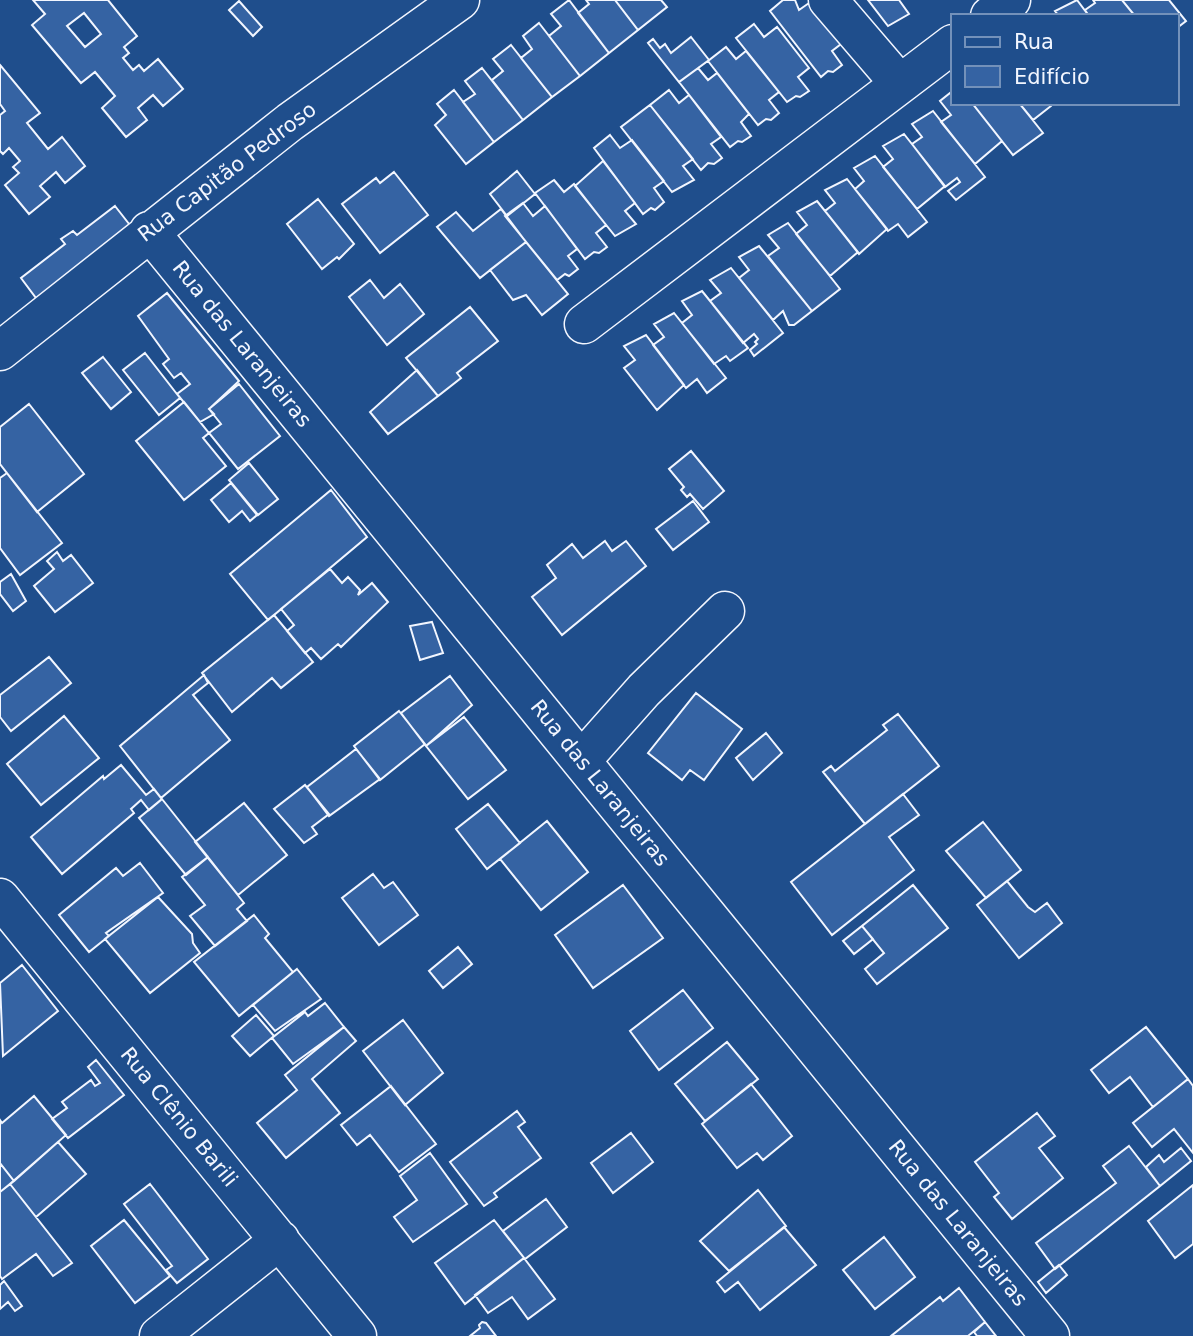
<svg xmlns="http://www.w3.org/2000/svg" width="1193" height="1336" font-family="'DejaVu Sans',sans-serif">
  <rect width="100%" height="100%" fill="#1f4e8c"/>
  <path fill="#3563a3" stroke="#f2f6ff" stroke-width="2" fill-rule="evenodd" d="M33,0H108L137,36L124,47L129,53L123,58L133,70L139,65L144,71L158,59L183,89L163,106L153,95L138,108L147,120L126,137L102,108L115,96L95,72L81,83L32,25L45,14ZM84,13L101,34L85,47L67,26Z
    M569,0L609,53L580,76L549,36L561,26L551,14Z
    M586,0H615L638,30L609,53L578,13L589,4Z
    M615,0H661L667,7L638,30Z
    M783,0H795L799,10L809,3L841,44L832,51L842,65L833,72L828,71L821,77L770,11Z
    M868,0H899L909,14L888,26Z
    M1077,0L1089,16H1059L1055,11Z
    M1093,0H1122L1135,16H1089L1085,10L1095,3Z
    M1122,0H1169L1186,21L1177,28V16H1135Z
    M239,1L262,27L253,36L229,10Z
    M539,23L580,76L552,97L521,58L532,49L523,36Z
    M754,24L764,37L777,27L809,68L798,77L809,91L800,97L796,96L787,102L736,38Z
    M691,37L709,60L679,82L648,43L653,39L660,48L665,44L671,53Z
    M511,45L552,97L523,120L492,80L503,71L493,59Z
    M726,47L736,59L746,51L779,92L769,100L779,113L771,120L766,119L758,125L708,61Z
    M0,65L40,113L27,123L48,149L62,137L85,166L65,183L56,172L40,186L50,197L29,214L5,185L19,173L13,167L20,161L9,148L3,154L0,151V115L5,111L0,104Z
    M482,68L523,120L494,142L463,102L475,94L465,81Z
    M698,68L708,80L717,73L749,114L741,122L751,136L742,142L738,141L730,147L679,82Z
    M454,90L494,142L466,164L435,125L446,115L437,104Z
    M669,90L679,103L689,95L721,137L711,144L722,158L714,164L708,163L701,170L650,105Z
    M950,93L953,95V103H972L1002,141L975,164L941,122L951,115L940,101Z
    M972,103H1019L1043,133L1013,155Z
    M1019,103H1050L1051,106L1033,120Z
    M650,105L693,159L683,166L694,180L672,192L621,127Z
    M933,111L985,177L956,200L948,191L960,182L957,178L945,187L912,144L922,137L912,124Z
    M904,134L945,186L917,209L883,167L893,159L883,146Z
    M610,135L620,148L632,140L664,181L654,188L664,202L655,210L651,208L643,214L594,148Z
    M875,156L927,222L908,237L898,224L888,231L855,189L864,181L854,168Z
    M603,161L635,203L625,211L636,224L615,236L575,186Z
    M517,171L535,194L507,216L490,194Z
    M394,172L428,215L380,253L342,204L376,178L380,183Z
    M847,179L887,229L859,254L825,211L835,203L825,190Z
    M554,180L564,192L574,184L606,225L596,233L607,247L599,253L594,252L585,259L535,193Z
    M318,199L354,244L339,259L337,257L322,269L287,224Z
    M817,201L858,252L830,276L796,234L807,225L797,212Z
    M523,203L533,216L545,206L577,249L568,256L578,269L569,276L565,274L557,280L505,216Z
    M115,206L133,229L39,302L21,278L65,244L61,239L73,231L77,235Z
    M501,209L526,242L480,278L437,227L456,212L473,231Z
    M788,223L840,289L812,311L768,256L779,248L768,235Z
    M526,242L568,294L542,315L526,295L513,300L490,270Z
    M759,246L812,311L794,325H789L783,311L773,320L739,278L749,270L739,257Z
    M731,268L783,333L754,356L750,350L757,344L755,342L758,339L754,334L743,343L710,301L721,293L710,280Z
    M370,280L384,298L400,284L424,314L387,345L349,297Z
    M702,291L748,348L730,361L726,356L714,364L682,323L692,315L682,301Z
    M167,293L239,381L209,409L214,414L200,422L177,394L190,384L181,373L174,378L163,364L169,359L138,316Z
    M470,307L498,341L457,373L461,378L438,396L406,358Z
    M674,313L726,378L707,393L697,379L686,388L653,345L664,337L654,324Z
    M646,335L684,385L657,410L624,368L635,360L624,346Z
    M145,353L180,398L159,415L123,370Z
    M103,357L131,392L111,409L82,373Z
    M417,370L438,396L388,434L370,412Z
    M239,384L280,436L238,469L209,433L221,424L209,409Z
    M184,402L209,433L203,438L226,466L184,500L136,441Z
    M29,404L84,474L37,512L0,464V427Z
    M691,451L724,491L703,509L690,494L687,497L681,490L684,487L669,469Z
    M249,463L278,499L258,515L229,480Z
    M7,473L62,543L20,575L0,548V478Z
    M231,483L257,515L250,521L242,511L229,522L211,500Z
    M331,490L367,537L268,620L230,574Z
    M693,501L709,522L673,550L656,529Z
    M605,541L612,551L626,541L646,566L562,635L532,597L556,578L547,565L572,544L583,558Z
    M57,552L63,561L71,555L93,583L55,612L34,586L54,569L47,561Z
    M330,569L342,583L348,577L360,590L358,595L372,583L388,602L341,647L338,644L321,659L311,648L305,653L287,631L294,625L281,609Z
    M11,574L26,601L13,611L0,594V582Z
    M274,615L313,662L281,688L272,678L232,712L202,673Z
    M432,622L443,653L420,660L410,626Z
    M49,657L71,683L11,731L0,717V695Z
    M204,675L208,683L193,695L230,740L161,798L120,746Z
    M450,676L472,705L426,746L401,713Z
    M696,693L742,729L704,780L690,770L682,780L648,753Z
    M399,711L425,744L380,780L354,746Z
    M898,714L939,766L865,824L823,772L831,766L835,771L887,730L883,725Z
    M64,716L99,758L41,805L7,764Z
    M464,717L506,770L468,799L426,746Z
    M766,733L782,753L753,780L736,758Z
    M356,749L380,779L329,816L307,787Z
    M121,765L146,795L154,789L162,799L149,810L141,800L131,809L134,813L62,874L31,837L103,776L104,779Z
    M305,785L329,814L312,827L317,834L304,843L274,809Z
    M903,794L919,815L889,837L914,870L832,935L791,882Z
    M162,799L208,857L186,875L139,818Z
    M244,803L287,855L238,895L195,842Z
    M488,804L520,843L487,869L456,829Z
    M547,821L588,872L541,910L500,859Z
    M983,822L1021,870L986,898L946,851Z
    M208,857L244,903L237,909L247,921L215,946L190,916L205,905L182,877Z
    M140,863L163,893L106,933L109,936L89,952L59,915L116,868L123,876Z
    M373,874L384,888L393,882L418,915L379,945L342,898Z
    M1007,881L1028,907L1035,912L1047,903L1062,923L1019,958L977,905Z
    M623,885L663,938L593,988L555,935Z
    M913,885L948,928L877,984L865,969L884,953L862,926Z
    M158,897L192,934L193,943L200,953L150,993L105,939Z
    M254,915L269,934L265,938L293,972L239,1016L194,962Z
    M862,926L873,939L854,954L843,941Z
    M458,947L472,964L443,988L429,971Z
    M22,965L58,1011L3,1056L0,983Z
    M297,969L321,999L275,1031L253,1005Z
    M683,990L713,1028L659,1070L630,1031Z
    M325,1003L344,1027L293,1064L272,1038L305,1012L308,1016Z
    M256,1015L274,1036L250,1056L232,1036Z
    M403,1020L443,1073L405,1105L363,1051Z
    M344,1027L356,1041L312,1079L340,1113L286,1158L257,1123L297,1090L285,1075Z
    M1146,1027L1188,1079L1153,1107L1130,1077L1109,1093L1091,1070Z
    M727,1042L758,1079L705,1121L675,1084Z
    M96,1060L124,1095L68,1138L52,1119L67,1108L62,1102L91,1080L95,1086L100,1083L88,1067Z
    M1188,1079L1193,1086V1153L1174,1129L1152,1147L1133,1123Z
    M751,1084L792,1136L763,1160L757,1153L737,1168L702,1124Z
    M391,1086L436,1144L399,1172L370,1135L357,1145L341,1125Z
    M34,1096L66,1135L14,1181L0,1163V1120L2,1123Z
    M517,1111L525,1122L518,1127L541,1158L494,1193L497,1197L484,1206L450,1162Z
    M1037,1113L1055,1136L1039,1148L1063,1178L1012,1219L994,1197L999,1193L975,1162Z
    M631,1133L653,1162L613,1193L591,1163Z
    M58,1142L86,1174L36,1217L10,1184Z
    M1129,1146L1160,1186L1055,1269L1036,1243L1116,1183L1103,1166Z
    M1181,1148L1191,1161L1160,1186L1146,1167L1159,1155L1164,1162Z
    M430,1153L467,1204L413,1242L394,1217L417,1200L400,1176Z
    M0,1163L14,1181L0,1192Z
    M10,1184L72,1263L53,1276L36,1254L2,1279L0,1276V1192Z
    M150,1184L208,1259L177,1283L166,1270L172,1266L124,1204Z
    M1193,1185V1244L1175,1258L1148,1221Z
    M758,1190L786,1226L729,1271L700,1241Z
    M546,1199L567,1227L525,1259L503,1231Z
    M124,1220L170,1276L135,1303L91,1246Z
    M494,1220L524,1258L465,1304L435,1263Z
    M784,1227L816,1265L760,1310L738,1282L725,1292L717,1282Z
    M884,1237L915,1277L875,1309L843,1270Z
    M524,1258L555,1299L528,1319L512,1297L488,1313L475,1295Z
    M1059,1265L1067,1275L1046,1293L1038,1282Z
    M4,1281L22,1306L15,1311L8,1302L0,1309V1285Z
    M959,1288L985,1322L968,1336H891L940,1297L943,1301Z
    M482,1322L486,1323L496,1336H470L480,1328L479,1325Z
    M985,1322L996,1336H977L974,1332Z"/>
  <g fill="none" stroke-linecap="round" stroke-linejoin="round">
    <defs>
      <path id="minor" d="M828,0L900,84
        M990,16L1011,0
        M149,231L1050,1336
        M584,324L953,44
        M0,351L290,122L460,0
        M581,761L644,690L725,611
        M0,898L357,1336
        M159,1336L280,1240"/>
    </defs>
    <use href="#minor" stroke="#f2f6ff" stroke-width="41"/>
    <use href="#minor" stroke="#1f4e8c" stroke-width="38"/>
  </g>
  <g text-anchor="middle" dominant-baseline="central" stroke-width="5" stroke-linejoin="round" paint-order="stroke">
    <g font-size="21" fill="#f2f6ff" stroke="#1f4e8c">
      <text transform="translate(227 172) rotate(-37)">Rua Capitão Pedroso</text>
      <text transform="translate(242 344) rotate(51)">Rua das Laranjeiras</text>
      <text transform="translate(600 783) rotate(51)">Rua das Laranjeiras</text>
      <text transform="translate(179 1117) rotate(51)">Rua Clênio Barili</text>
      <text transform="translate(958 1223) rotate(51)">Rua das Laranjeiras</text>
    </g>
  </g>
  <rect x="951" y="14" width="228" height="91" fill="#1f4e8c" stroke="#7391ba" stroke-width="2"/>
  <rect x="965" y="37" width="35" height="10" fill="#1f4e8c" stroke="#7391ba" stroke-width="2"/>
  <text x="1014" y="49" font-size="21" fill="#f2f6ff">Rua</text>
  <rect x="965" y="66" width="35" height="21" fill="#3563a3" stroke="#7391ba" stroke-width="2"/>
  <text x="1014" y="84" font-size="21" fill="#f2f6ff">Edifício</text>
</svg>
